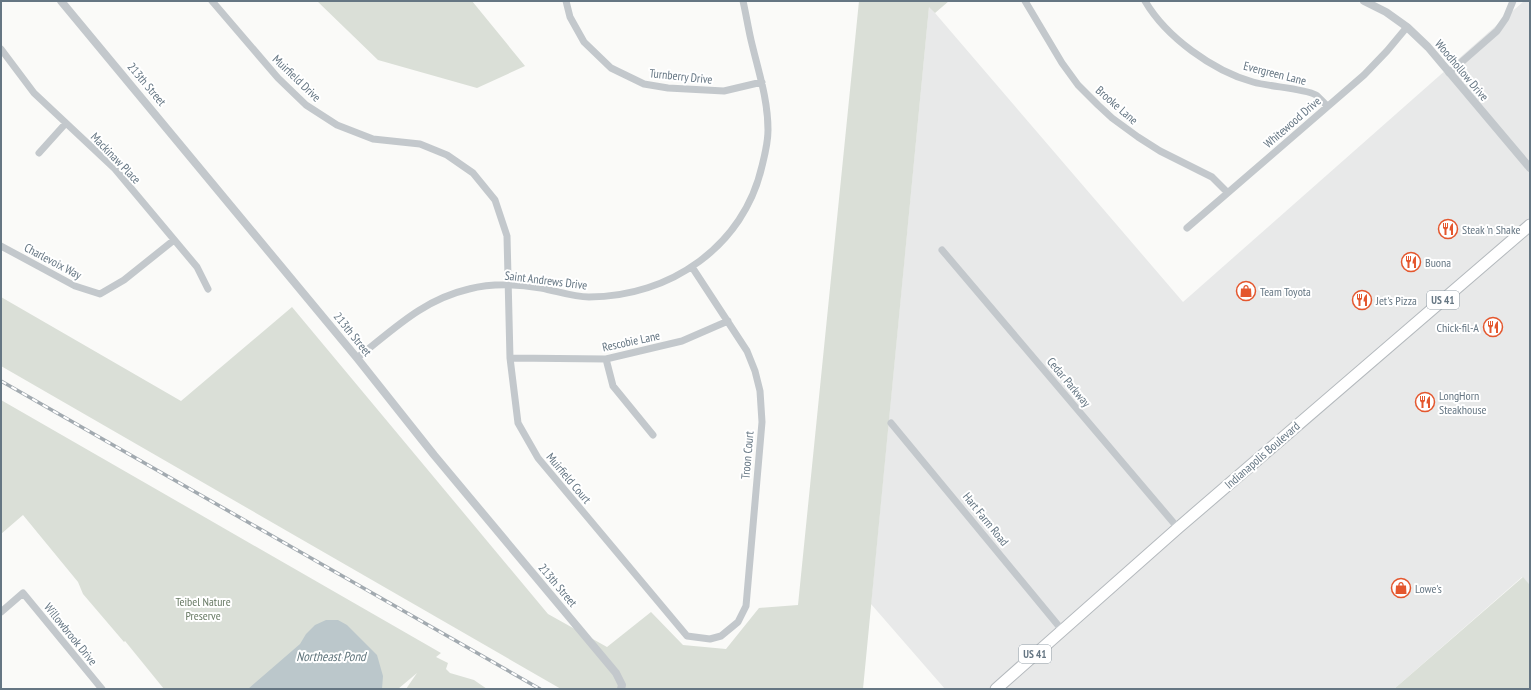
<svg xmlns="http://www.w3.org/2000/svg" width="1531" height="690" font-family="'PT Sans Narrow',sans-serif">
  <rect width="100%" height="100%" fill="#fafaf8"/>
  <path fill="#e8e9e9" d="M1524,1H1530V585L1522,577L1394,689H945L871,604L929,6L1183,302Z"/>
  <path fill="#dadfd7" d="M317,1H472L525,66L477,88L378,60Z
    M859,1H949L935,13L929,7L863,689H561L1,366V297L181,401L292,307L548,614L607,647L651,612L683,645L726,649L759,608L798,605Z
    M1,400L441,653L436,657L448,663L446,669L450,673L474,680L487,689H406L417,673L398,689H164L125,641L124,642L83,594L78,582L23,515L1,534Z
    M1523,577L1530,585V689H1394Z"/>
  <path fill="#bbc7cb" d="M326,620H338L347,625L377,655L383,676L382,689H248L300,644L306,634L315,625Z"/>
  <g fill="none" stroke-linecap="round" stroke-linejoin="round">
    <defs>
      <path id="trunk" d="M996,689L1178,528L1530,225"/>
    </defs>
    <use href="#trunk" stroke="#b4b9bd" stroke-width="13"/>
    <path stroke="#c3c8cc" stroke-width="7" d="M212,1L278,78L306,105L337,125L373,139L420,144L447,155L473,173L495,200L507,236L510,358L518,423L538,458L687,636L710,639L721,636L738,622L746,606L762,422L760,391L755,371L747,351L692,267
      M566,1L570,17L584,42L611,68L644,84L668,88L724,91L762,82
      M1025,1L1062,63L1078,85L1098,105L1112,118L1138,137L1160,151L1212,177L1227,192
      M1145,1C1166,37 1213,71 1253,82C1270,87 1303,88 1316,95C1320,98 1324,103 1327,106
      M1,49L34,93L115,169L197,267L208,289
      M1449,73L1497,31L1506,18L1513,1
      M39,153L66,123
      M1187,228L1364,75L1387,51L1407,27
      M1,246L75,286L100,294L124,280L174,240
      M942,250L1178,528
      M357,358C393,330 422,300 469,289C492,283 517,284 541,288C557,291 573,297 589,297C670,297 744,246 762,166C765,154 768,143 768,130C768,99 758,70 751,40C748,27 746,14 743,1
      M510,358L606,359L682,341L728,321
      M606,359L613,386L653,435
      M891,423L1062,630
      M1,612L23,593L102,689"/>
    <path stroke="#c3c8cc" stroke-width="8" d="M61,1L357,358L434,455L616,673L622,685L621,689
      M1364,1L1386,12L1407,27L1428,47L1530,168"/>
    <use href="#trunk" stroke="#fff" stroke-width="11"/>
    <defs>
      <path id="rail" d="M1,381L540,689"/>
    </defs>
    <use href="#rail" stroke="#a2aab0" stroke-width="3.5"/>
    <use href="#rail" stroke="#fff" stroke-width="2" stroke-dasharray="6" stroke-linecap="butt"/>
  </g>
  <defs>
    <symbol id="restaurant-ring" viewBox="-11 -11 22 22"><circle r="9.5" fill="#fff" stroke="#e4572e" stroke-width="1.5"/><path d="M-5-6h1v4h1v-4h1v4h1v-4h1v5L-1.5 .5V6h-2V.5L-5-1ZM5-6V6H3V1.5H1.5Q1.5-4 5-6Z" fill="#e4572e"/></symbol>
    <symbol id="shop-ring" viewBox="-11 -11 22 22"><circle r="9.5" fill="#fff" stroke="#e4572e" stroke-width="1.5"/><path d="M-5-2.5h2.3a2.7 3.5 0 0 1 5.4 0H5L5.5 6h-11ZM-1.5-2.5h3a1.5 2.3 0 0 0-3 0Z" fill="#e4572e"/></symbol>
  </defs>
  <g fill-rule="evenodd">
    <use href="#restaurant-ring" x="1437" y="218" width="22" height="22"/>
    <use href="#restaurant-ring" x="1400" y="251" width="22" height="22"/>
    <use href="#shop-ring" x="1235" y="280" width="22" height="22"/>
    <use href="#restaurant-ring" x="1351" y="289" width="22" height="22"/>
    <use href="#restaurant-ring" x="1482" y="316" width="22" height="22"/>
    <use href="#restaurant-ring" x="1414" y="391" width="22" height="22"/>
    <use href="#shop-ring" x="1390" y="577" width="22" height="22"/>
  </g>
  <g text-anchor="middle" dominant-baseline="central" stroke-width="4" stroke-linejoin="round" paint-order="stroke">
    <g fill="#fff" stroke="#939fa8" stroke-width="1">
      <rect x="1427" y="291" width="32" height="18" rx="3"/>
      <rect x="1019" y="645" width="32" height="18" rx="3"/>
    </g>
    <g font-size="11" font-weight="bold" fill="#657683">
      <text x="1443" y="300">US 41</text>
      <text x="1035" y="654">US 41</text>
    </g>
    <g font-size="12" fill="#657683" stroke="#fff">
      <text transform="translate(1462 70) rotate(50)">Woodhollow Drive</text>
      <text transform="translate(1275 73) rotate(14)">Evergreen Lane</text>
      <text transform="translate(681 76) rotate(6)">Turnberry Drive</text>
      <text transform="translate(297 78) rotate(44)">Muirfield Drive</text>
      <text transform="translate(147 84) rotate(50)">213th Street</text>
      <text transform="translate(1117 105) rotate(41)">Brooke Lane</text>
      <text transform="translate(1292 122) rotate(-41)">Whitewood Drive</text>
      <text transform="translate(116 158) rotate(46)">Mackinaw Place</text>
      <text transform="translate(53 261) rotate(28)">Charlevoix Way</text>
      <text transform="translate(546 280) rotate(7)">Saint Andrews Drive</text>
      <text transform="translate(353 334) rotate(51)">213th Street</text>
      <text transform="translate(631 341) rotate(-12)">Rescobie Lane</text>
      <text transform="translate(1069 382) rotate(50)">Cedar Parkway</text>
      <text transform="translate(747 455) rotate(-85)">Troon Court</text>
      <text transform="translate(1262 455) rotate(-41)">Indianapolis Boulevard</text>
      <text transform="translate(569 478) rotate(50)">Muirfield Court</text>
      <text transform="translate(986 519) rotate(51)">Hart Farm Road</text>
      <text transform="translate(558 585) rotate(50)">213th Street</text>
      <text transform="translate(71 634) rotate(51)">Willowbrook Drive</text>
    </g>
    <g font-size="12" fill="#657683" stroke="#fff" text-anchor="start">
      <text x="1462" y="229">Steak 'n Shake</text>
      <text x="1425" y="262">Buona</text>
      <text x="1260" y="291">Team Toyota</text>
      <text x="1376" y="300">Jet's Pizza</text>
      <text x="1479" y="327" text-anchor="end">Chick-fil-A</text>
      <text x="1439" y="395">LongHorn<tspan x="1439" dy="14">Steakhouse</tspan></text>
      <text x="1415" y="588">Lowe's</text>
    </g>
    <g font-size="12" fill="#687a64" stroke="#fff">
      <text x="203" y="601">Teibel Nature<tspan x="203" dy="14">Preserve</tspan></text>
    </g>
    <g font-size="13" font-style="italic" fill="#60757c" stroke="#fff">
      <text x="331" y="656">Northeast Pond</text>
    </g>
  </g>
  <rect width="1531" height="690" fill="none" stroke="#657683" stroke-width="4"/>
</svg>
